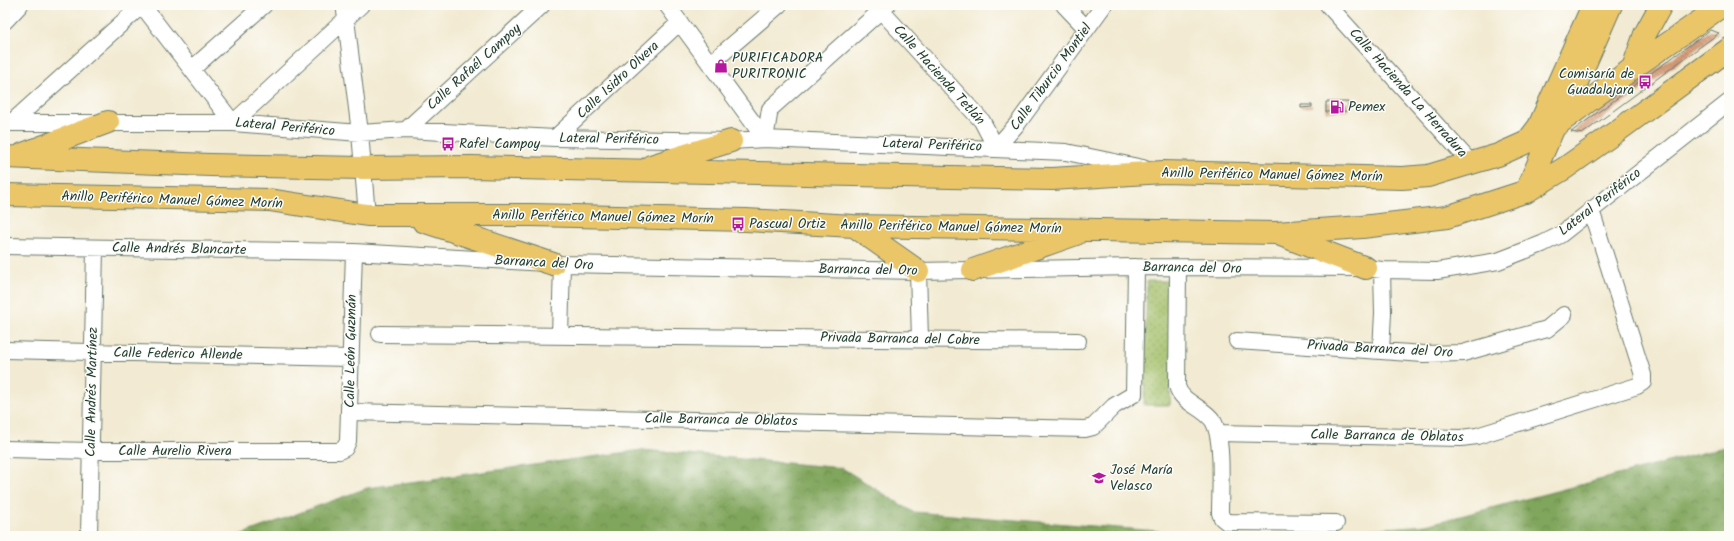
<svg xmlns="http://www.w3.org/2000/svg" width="1734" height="541" viewBox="0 0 1734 541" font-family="Kalam,sans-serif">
<defs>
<pattern id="grass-dots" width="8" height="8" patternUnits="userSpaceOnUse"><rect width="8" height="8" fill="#a1be66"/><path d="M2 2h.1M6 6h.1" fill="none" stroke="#839c55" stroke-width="1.8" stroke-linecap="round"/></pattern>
<pattern id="forest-crowns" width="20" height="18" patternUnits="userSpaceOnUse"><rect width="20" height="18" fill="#80a55b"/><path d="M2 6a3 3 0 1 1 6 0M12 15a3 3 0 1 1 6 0" fill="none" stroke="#68884c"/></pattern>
<pattern id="building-back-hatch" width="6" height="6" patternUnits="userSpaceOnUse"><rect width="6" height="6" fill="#d59b78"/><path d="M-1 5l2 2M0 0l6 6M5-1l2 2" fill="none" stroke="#ac8063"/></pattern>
</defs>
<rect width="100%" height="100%" fill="#fdfcf7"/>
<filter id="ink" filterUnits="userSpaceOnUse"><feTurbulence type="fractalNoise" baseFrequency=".025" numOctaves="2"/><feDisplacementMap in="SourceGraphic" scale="8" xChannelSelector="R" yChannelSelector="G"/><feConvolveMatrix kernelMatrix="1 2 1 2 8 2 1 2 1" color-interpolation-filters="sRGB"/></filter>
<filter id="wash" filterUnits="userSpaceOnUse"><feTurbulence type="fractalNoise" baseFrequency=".012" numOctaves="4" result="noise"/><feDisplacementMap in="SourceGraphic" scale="16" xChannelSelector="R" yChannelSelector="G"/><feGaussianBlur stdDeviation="0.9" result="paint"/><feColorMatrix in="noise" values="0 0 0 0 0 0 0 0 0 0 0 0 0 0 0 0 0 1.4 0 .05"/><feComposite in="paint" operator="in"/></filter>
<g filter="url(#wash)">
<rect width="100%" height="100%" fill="#f2ead2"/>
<path fill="url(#grass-dots)" stroke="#607e4d" d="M1147 281H1173L1170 405H1144Z"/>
<path fill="url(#forest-crowns)" stroke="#507148" d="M1729 446V536H1280L1426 525Z
M642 450 842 468 913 512 1221 536H237L367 488Z"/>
<g id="blocks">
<path fill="url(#building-back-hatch)" d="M1710 30 1719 33 1582 134 1571 132Z
M1326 102H1348V111L1326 112Z
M1301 105H1312V107L1301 108Z"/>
</g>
</g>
<g filter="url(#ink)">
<use href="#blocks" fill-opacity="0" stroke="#697a6b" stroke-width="1"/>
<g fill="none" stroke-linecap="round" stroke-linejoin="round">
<g stroke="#697a6b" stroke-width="18">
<path id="minor" d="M142 5 233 123 361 5
M667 5 765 139
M876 5 982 121 996 148 1018 123 1104 5
M1064 5 1086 28
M1328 5 1471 163
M345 11 360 133 367 215
M5 21 20 5
M710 64 779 5
M192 69 264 5
M5 123H233L360 133 406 130 555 138 731 141 765 139 1066 152 1143 168
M11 123 142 5
M406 130 542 5
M555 138 680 22
M765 139 770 109 887 5
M5 246 354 252 562 264 918 271 1136 267 1366 268 1382 270 1437 271 1498 261 1542 244 1560 235 1729 102
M1178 268 1177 386C1181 403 1204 407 1213 421 1224 439 1220 490 1220 513L1222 518 1227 522 1336 523
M918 271 920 339
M380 334 1078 341
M560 336 562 264
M1237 341 1424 354 1463 353 1547 329 1564 315
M5 350 350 358
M1381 351 1383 313 1382 270
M350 412 1085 429 1093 427 1114 406 1134 394 1136 267
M1218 433 1461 438 1477 436 1637 386 1643 382V375L1591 210
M5 449 91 451H339L345 448 348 441 354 252
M89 536 95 248"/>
</g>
<g stroke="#697a6b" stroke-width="22">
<path id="major" d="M1554 127 1578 82 1612 5
M1525 143 1538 126 1592 5"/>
</g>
<g stroke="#697a6b" stroke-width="24">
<path id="highway" d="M1633 68 1645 34 1661 5
M23 154 108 122
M5 157 210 165 362 168 471 167 1052 179 1163 172 1402 178 1428 176 1498 155 1525 143 1554 127 1633 68 1723 5
M651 166 731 141
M1526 192 1554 127
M5 195 269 200 367 215H532L746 220 854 226 1276 233 1362 227 1447 217 1527 191 1565 168 1616 132 1729 49
M423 221 553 264
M854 226 918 271
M1281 235 1366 268
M973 270 1076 234"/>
</g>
<use href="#minor" stroke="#fff" stroke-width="16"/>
<use href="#major" stroke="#ebc669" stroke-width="20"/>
<use href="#highway" stroke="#ebc669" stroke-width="22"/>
</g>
</g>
<defs>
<g id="shop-bare" transform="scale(1.08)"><path d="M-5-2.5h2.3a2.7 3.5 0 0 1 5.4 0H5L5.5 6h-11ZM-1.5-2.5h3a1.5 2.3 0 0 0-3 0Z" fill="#b5179e" stroke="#fdfcf7" stroke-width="2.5" paint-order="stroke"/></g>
<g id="bus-bare" transform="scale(1.08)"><path d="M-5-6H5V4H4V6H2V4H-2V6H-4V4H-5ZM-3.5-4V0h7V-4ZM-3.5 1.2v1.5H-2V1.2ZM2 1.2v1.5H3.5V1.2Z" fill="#b5179e" stroke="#fdfcf7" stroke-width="2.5" paint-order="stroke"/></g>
<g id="fuel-bare" transform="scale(1.08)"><path d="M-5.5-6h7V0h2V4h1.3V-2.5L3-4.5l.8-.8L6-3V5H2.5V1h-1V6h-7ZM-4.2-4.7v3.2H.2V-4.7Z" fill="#b5179e" stroke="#fdfcf7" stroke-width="2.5" paint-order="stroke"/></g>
<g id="school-bare" transform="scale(1.08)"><path d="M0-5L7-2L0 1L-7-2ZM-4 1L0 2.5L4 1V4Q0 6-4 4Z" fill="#b5179e" stroke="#fdfcf7" stroke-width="2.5" paint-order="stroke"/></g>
</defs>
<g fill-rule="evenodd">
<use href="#shop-bare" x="721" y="66"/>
<use href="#bus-bare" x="1645" y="82"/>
<use href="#fuel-bare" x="1337" y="107"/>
<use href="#bus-bare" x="448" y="144"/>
<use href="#bus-bare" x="738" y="224"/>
<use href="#school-bare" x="1099" y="478"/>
</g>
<g text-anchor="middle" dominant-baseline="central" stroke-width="3" stroke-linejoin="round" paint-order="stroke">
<g font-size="14" fill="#1f3d34" stroke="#fdfcf7" text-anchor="start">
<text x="732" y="58">PURIFICADORA<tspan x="732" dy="16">PURITRONIC</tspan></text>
<text x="1634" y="74" text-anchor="end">Comisaría de<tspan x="1634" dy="16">Guadalajara</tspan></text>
<text x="1348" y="107">Pemex</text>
<text x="459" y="144">Rafel Campoy</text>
<text x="749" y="224">Pascual Ortiz</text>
<text x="1110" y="470">José María<tspan x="1110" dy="16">Velasco</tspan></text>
</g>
<g font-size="14" fill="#1f3d34" stroke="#fdfcf7">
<text transform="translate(474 67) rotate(-42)">Calle Rafaél Campoy</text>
<text transform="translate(939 75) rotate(48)">Calle Hacienda Tetlán</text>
<text transform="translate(1051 77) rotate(-54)">Calle Tiburcio Montiel</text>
<text transform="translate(618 80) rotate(-43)">Calle Isidro Olvera</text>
<text transform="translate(1408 93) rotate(48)">Calle Hacienda La Herradura</text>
<text transform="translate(285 127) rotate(5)">Lateral Periférico</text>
<text transform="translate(609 139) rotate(1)">Lateral Periférico</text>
<text transform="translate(932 145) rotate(2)">Lateral Periférico</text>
<text transform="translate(1272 175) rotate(1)">Anillo Periférico Manuel Gómez Morín</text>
<text transform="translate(172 200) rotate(2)">Anillo Periférico Manuel Gómez Morín</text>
<text transform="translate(1600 202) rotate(-38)">Lateral Periférico</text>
<text transform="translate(603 217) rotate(1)">Anillo Periférico Manuel Gómez Morín</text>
<text transform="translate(951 227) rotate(1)">Anillo Periférico Manuel Gómez Morín</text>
<text transform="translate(179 249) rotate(1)">Calle Andrés Blancarte</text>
<text transform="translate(544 263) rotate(3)">Barranca del Oro</text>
<text transform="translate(1192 268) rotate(1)">Barranca del Oro</text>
<text transform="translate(868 270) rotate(1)">Barranca del Oro</text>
<text transform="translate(900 339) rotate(1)">Privada Barranca del Cobre</text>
<text transform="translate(1380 349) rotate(3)">Privada Barranca del Oro</text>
<text transform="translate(351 351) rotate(-89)">Calle León Guzmán</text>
<text transform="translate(178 354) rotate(1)">Calle Federico Allende</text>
<text transform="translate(92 392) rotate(-89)">Calle Andrés Martínez</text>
<text transform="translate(721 420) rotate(1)">Calle Barranca de Oblatos</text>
<text transform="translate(1387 436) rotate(1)">Calle Barranca de Oblatos</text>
<text x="175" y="451">Calle Aurelio Rivera</text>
</g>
</g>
<rect width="1734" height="541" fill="none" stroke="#fdfcf7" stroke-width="20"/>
</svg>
